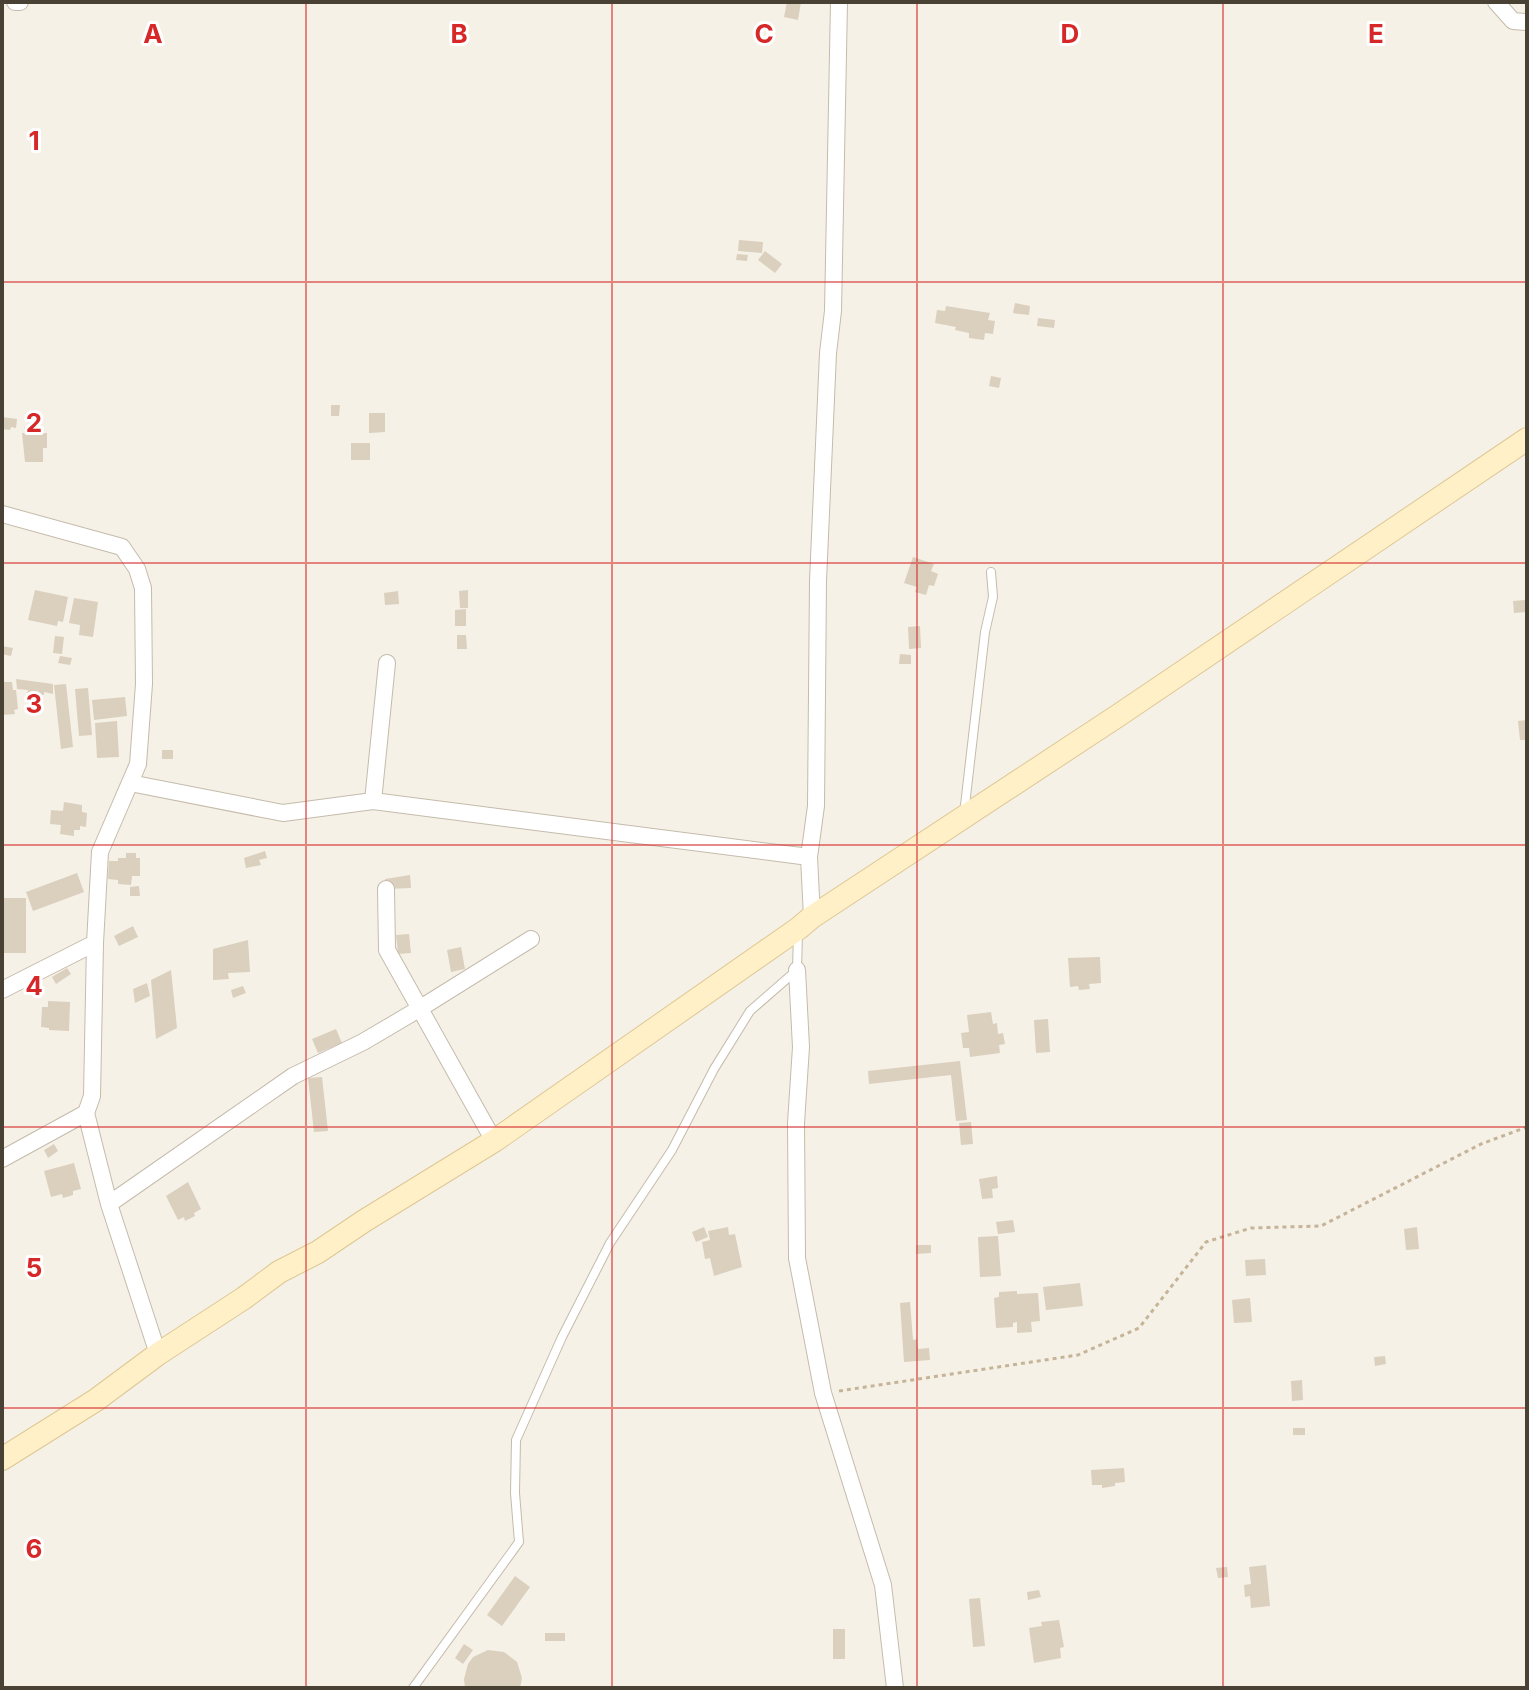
<svg xmlns="http://www.w3.org/2000/svg" width="1529" height="1690" viewBox="0 0 1529 1690" font-family="Inter,sans-serif">
<rect width="100%" height="100%" fill="#f5f1e7"/>
<path fill="#dbcfbe" d="M787 2H801L798 20 784 17Z
M739 240 763 242 762 253 738 251Z
M765 251 782 264 775 273 758 260Z
M737 254 748 255 747 261 736 260Z
M1015 303 1030 306 1029 315 1013 313Z
M946 306 990 313 988 320 995 321 993 334 985 333 984 340 969 338V333L955 330 956 327 935 323 937 310 945 311Z
M1038 318 1055 320 1054 328 1037 326Z
M991 376 1001 378 999 388 989 386Z
M331 405H340L339 416H331Z
M369 413H385V432L369 433Z
M2 417 17 419 16 428 11 427 10 430 2 429Z
M24 427H42V433H47V448H43V462H25L22 433H24Z
M351 443H370V460H351Z
M913 557 934 564 931 571 938 574 934 586 929 585 926 595 915 592 917 587 904 583Z
M35 590 68 597 63 622 58 621 57 626 28 620Z
M468 590V608H460L459 591Z
M398 591 399 604 385 605 384 593Z
M74 598 98 602 93 637 79 635 80 625 69 623Z
M1525 600 1526 612 1514 613 1513 601Z
M466 609V626H455V610Z
M920 626 921 648 909 649 908 627Z
M457 635H466L467 649H457Z
M55 636 64 637 62 654 53 653Z
M2 646 13 648 11 656 2 654Z
M900 654 911 655V664H899Z
M60 656 72 658 70 665 58 663Z
M16 679 53 684V694L44 692V695L27 694 28 690 17 689Z
M2 682H12L13 690H16L18 709 14 710 15 714 2 715Z
M66 684 73 747 61 749 54 685Z
M88 688 92 735 79 736 75 689Z
M125 697 127 716 94 720 92 700Z
M1527 720V740H1520L1518 721Z
M117 721 119 757 97 758 95 723Z
M162 750H173V759H162Z
M64 802 82 805V812L87 813 86 827 80 826V830H74V836L60 834 61 825 50 824 51 810 63 811Z
M265 851 267 858 259 860 261 865 246 868 244 858Z
M126 853H136V858H140V876H132L131 885 118 884V880L108 879 109 861H118V858H126Z
M77 873 84 892 33 911 26 892Z
M410 875 411 888 386 889 385 879Z
M139 886 140 896H130V887Z
M4 898H26V953H4Z
M133 926 138 937 119 946 114 936Z
M409 934 411 953 398 954 396 935Z
M248 940 250 972 228 973 229 979 213 980V949Z
M461 947 465 969 451 972 447 950Z
M1100 957 1101 983 1089 984 1090 989 1079 990 1078 986 1070 987 1068 958Z
M67 968 71 974 56 984 52 977Z
M171 970 177 1028 156 1039 151 980Z
M147 983 150 996 135 1003 133 989Z
M243 986 246 993 233 998 231 990Z
M48 1001 70 1002 69 1031 49 1030V1028L41 1027 42 1007H48Z
M991 1012 993 1024 997 1023 998 1034 1003 1033 1005 1044 999 1045 1000 1053 970 1057 969 1048H963L961 1033 969 1032 967 1015Z
M1048 1019 1050 1052 1036 1053 1034 1020Z
M336 1029 342 1043 318 1053 312 1039Z
M960 1061 967 1120 956 1121 951 1075 869 1084 868 1071Z
M322 1077 328 1131 314 1132 308 1078Z
M971 1122 973 1144 961 1145 959 1123Z
M54 1144 58 1151 48 1158 44 1150Z
M74 1163 81 1189 73 1191V1195L63 1198 62 1194 51 1197 44 1171Z
M997 1176 998 1188 992 1189 993 1198 982 1199 979 1179Z
M188 1182 201 1209 194 1213 195 1216 185 1221 184 1217 178 1220 166 1196Z
M1013 1220 1015 1232 998 1234 996 1222Z
M704 1227 708 1237 696 1242 692 1232Z
M728 1227 729 1235 735 1234 742 1267 714 1276 710 1258 705 1259 702 1242 710 1240 708 1231Z
M1417 1227 1419 1249 1406 1250 1404 1229Z
M998 1236 1001 1276 980 1277 978 1237Z
M916 1245H931V1253L916 1254Z
M1265 1259 1266 1275 1246 1276 1245 1260Z
M1080 1283 1083 1306 1046 1310 1043 1287Z
M1017 1291V1294L1038 1293 1040 1321 1031 1322 1032 1332 1017 1333V1322L1013 1323V1327L996 1328 994 1298 999 1297V1292Z
M1250 1298 1252 1322 1234 1323 1232 1300Z
M910 1302 913 1340 917 1339 918 1349 929 1348 930 1360 904 1362 900 1303Z
M1385 1356 1386 1364 1375 1366 1374 1357Z
M1302 1380 1303 1400 1292 1401 1291 1381Z
M1293 1428H1305V1435H1293Z
M1124 1468 1125 1482 1115 1483V1486L1102 1488V1485H1092L1091 1470Z
M1266 1565 1270 1606 1251 1608 1250 1596 1245 1597 1244 1585 1251 1584 1249 1567Z
M1227 1567 1228 1577 1218 1578 1216 1568Z
M515 1576 530 1587 502 1626 487 1615Z
M1039 1590 1041 1597 1028 1600 1027 1592Z
M980 1598 985 1646 973 1647 969 1599Z
M1059 1620 1064 1647 1060 1648 1061 1658 1034 1663 1029 1628 1042 1626 1041 1622Z
M833 1629H845V1659H833Z
M545 1633H565V1641H545Z
M464 1644 473 1650 463 1664 455 1658Z
M488 1650 504 1652 517 1662 522 1678 520 1688H465L464 1679 468 1664 473 1657Z"/>
<g fill="none" stroke-linecap="round" stroke-linejoin="round">
<g stroke="#c5bbab" stroke-width="10">
<path id="service" d="M964 814 985 632 993 597 991 572
M413 1688 519 1542 515 1493 516 1440 562 1337 610 1243 672 1150 714 1069 750 1011 797 970 798 933"/>
</g>
<g stroke="#c5bbab" stroke-width="18">
<path id="minor" d="M15 2H20
M1496 2 1513 21 1527 22
M2 514 122 547 137 569 143 588 144 684 138 764 100 852 95 943 92 1096 86 1113 109 1204 158 1354
M130 783 283 813 373 801 809 857
M373 801 387 663
M386 889 387 950 494 1141
M812 917 809 857 816 806 818 581 828 353 833 311 839 2
M797 970 801 1047 796 1123 797 1258 823 1393 883 1585 895 1688
M2 990 95 943
M2 1159 86 1113
M109 1204 293 1076 363 1042 419 1009 531 939"/>
</g>
<g stroke="#dec894" stroke-width="24">
<path id="secondary" d="M2 1459 96 1400 158 1354 244 1298 279 1272 318 1252 364 1221 494 1141 799 928 812 917 1119 715 1527 439"/>
</g>
<path stroke="#c6b498" stroke-width="3" stroke-dasharray="4 4" stroke-linecap="butt" d="M839 1391 1078 1355 1139 1328 1206 1242 1251 1228 1321 1226 1481 1144 1527 1127"/>
<use href="#service" stroke="#fff" stroke-width="8"/>
<use href="#minor" stroke="#fff" stroke-width="16"/>
<use href="#secondary" stroke="#fff0c8" stroke-width="22"/>
</g>
<path fill="none" stroke="#d62828" stroke-width="2" stroke-opacity="0.55" d="M306 2V1688M612 2V1688M917 2V1688M1223 2V1688M2 282H1527M2 563H1527M2 845H1527M2 1127H1527M2 1408H1527"/>
<g font-size="26" text-anchor="middle" font-weight="bold" fill="#d62828" stroke="#fff" stroke-width="6" stroke-linejoin="round" paint-order="stroke">
<text x="153" y="43">A</text>
<text x="459" y="43">B</text>
<text x="764" y="43">C</text>
<text x="1070" y="43">D</text>
<text x="1376" y="43">E</text>
<text x="34" y="150">1</text>
<text x="34" y="432">2</text>
<text x="34" y="713">3</text>
<text x="34" y="995">4</text>
<text x="34" y="1277">5</text>
<text x="34" y="1558">6</text>
</g>
<rect width="1529" height="1690" fill="none" stroke="#4a4135" stroke-width="8"/>
</svg>
